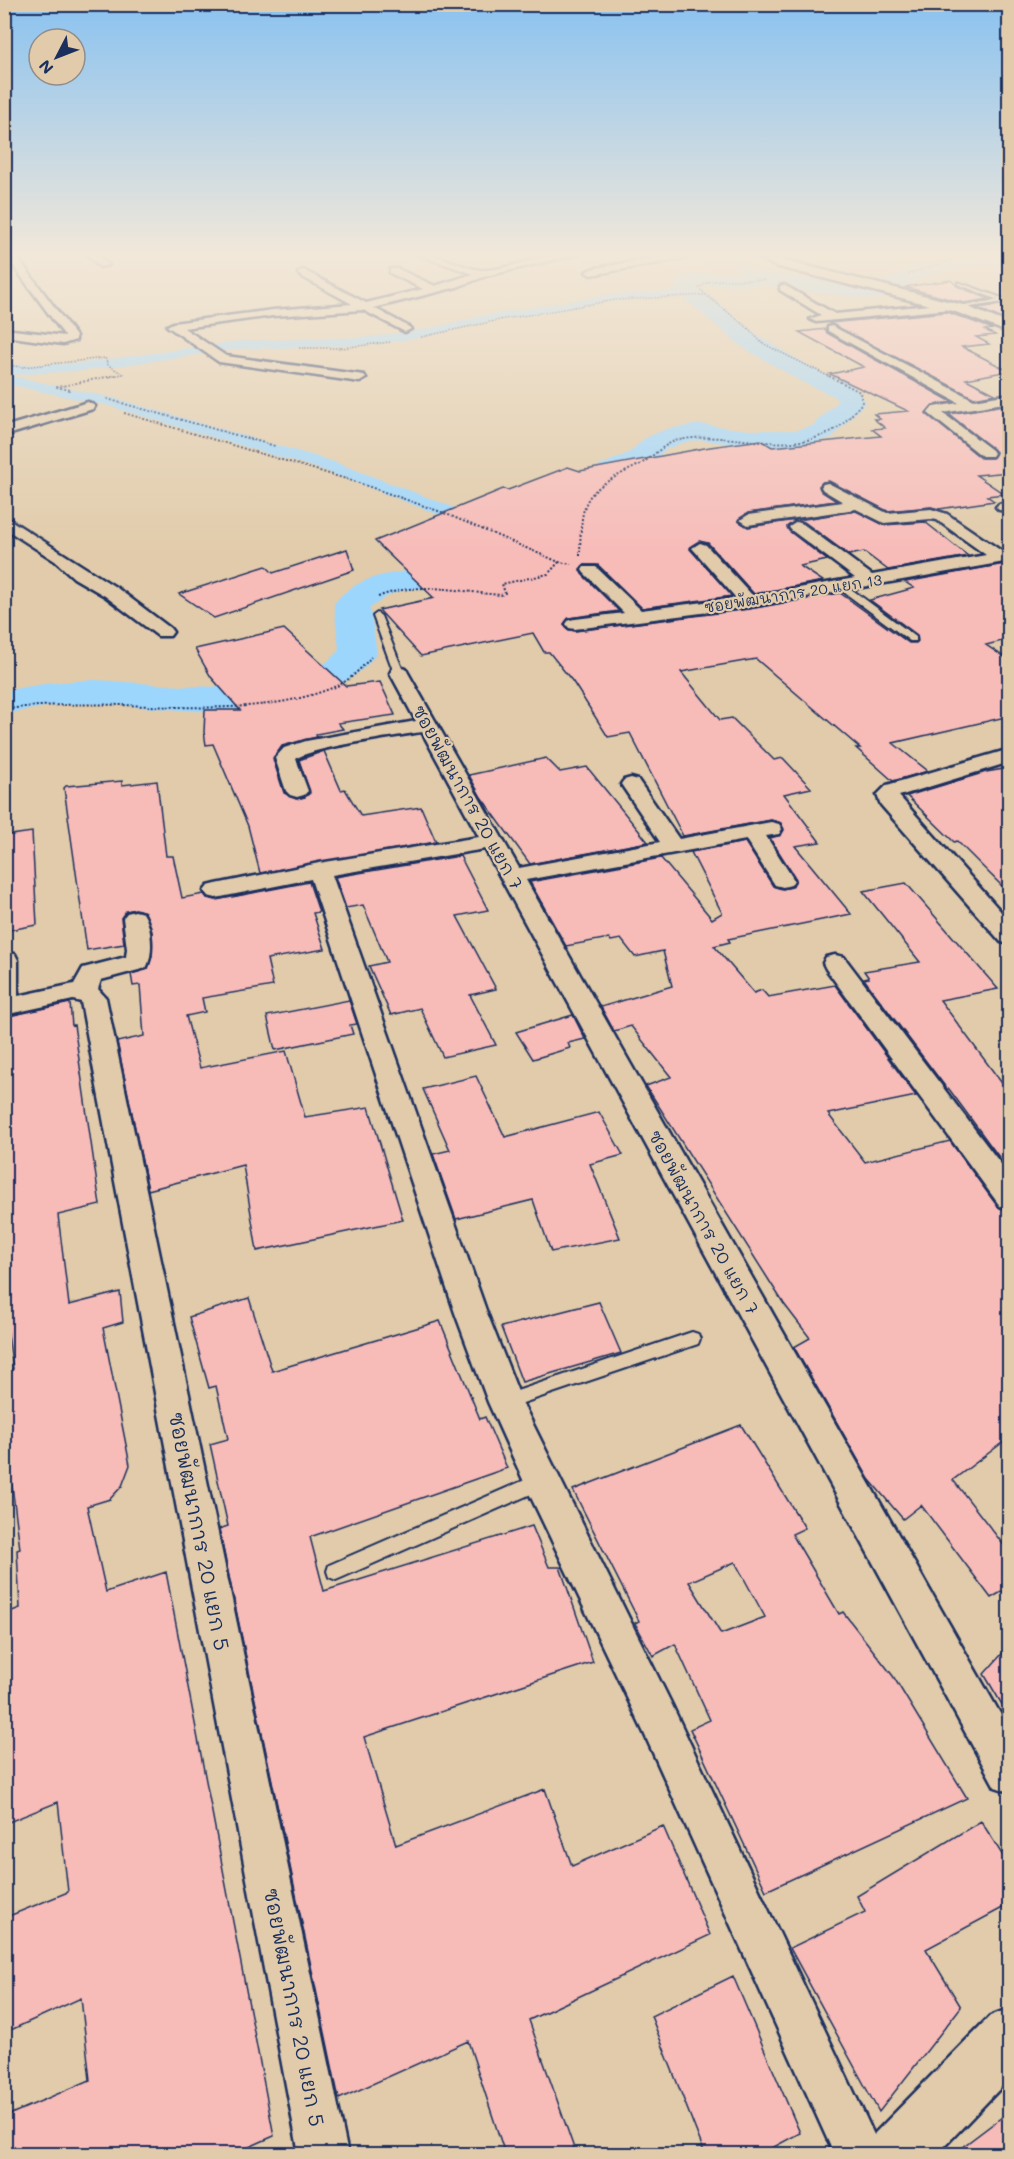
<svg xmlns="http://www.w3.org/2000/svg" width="1014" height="2159" viewBox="0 0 1014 2159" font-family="Mali,'Playpen Sans Thai',sans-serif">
<rect width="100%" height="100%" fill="#e1cbaa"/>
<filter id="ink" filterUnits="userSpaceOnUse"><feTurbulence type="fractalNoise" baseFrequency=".0167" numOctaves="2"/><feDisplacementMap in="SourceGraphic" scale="12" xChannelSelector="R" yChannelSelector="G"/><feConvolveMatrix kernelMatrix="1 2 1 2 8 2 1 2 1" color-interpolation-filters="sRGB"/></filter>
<g filter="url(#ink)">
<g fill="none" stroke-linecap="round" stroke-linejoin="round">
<path fill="#9dd6fd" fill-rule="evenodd" d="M724 253H736L756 274 758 277 756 280H748Z
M692 290 697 291 699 294 697 297 610 302 481 324 426 337 371 345 239 349 81 371 4 375V365L81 363 239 341 371 337 426 329 481 316 610 294Z
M12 376 118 399 335 462 497 524 500 528 497 532H483L323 470 109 406 7 384 4 381 7 378Z"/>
<path fill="#9dd6fd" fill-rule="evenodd" d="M987 253H1010V263C980 265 950 268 922 278 906 284 894 295 876 300L761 285 698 286 760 337 820 372 852 384 866 402 832 438 797 447 750 446 700 440 682 443 665 450 650 464 596 489 583 507 572 509 561 507 557 500 574 477 630 452 645 438 666 429 700 424 750 430H796L812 426 838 401 834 396 802 382 742 347 677 293 674 288 683 275 715 272H761L875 286 901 272 917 266Z
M423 569 503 580 508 587 503 594C467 603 426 578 390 595 383 598 377 604 370 608L377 653C358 680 331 690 300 698 266 706 231 712 196 711 162 709 129 705 95 704 66 703 33 708 4 715V691C33 685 66 680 95 680 162 683 261 700 322 665 328 662 334 655 339 650L334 604C354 576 392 573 423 569Z"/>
</g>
<path fill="#f7bbb8" stroke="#1b2f5e" stroke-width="1.5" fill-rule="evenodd" d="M951 280 957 286 989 299 964 303 905 287Z
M1001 305 1010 309 1005 320 977 308Z
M947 312 993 329 985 330 995 335 976 337 989 344 962 347 1009 371 966 379 995 394 974 398 829 323Z
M826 329 827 333 952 402 933 405 926 413 981 458H992L996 452 949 414 1010 404V472L976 475 1004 494 987 496 994 501 939 509 931 507 887 511 829 481 823 482 819 486 821 491 836 501 748 513 738 521 748 527 796 520 787 527 789 531 827 560 800 566 823 581 754 594 708 543 699 541 691 546 690 549 732 596 642 608 598 565H584L580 569 582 574 619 611 569 618 564 624 567 629 575 631 749 609 840 593 909 643H916L918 641 917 635 870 600 914 588 905 582 1010 563V639L986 645 1010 661V716L893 743 928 771 893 781 856 748H860L756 659 681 672 720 720 732 718 774 760 783 758 811 788 784 794 820 842 795 846 851 914 728 939 730 942 714 946 754 993 762 990 768 997 835 985 916 1096 828 1114 865 1162 950 1141 998 1207 1010 1211V1437L953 1480 1010 1553V1587L991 1598 921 1505 903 1519 869 1479 794 1347 810 1338 784 1304 646 1086 671 1077 631 1026 614 1031 601 1007 672 986 663 951 635 957 621 939 611 941 609 938 566 946 530 882 661 858 712 919 722 913 691 852 745 842 773 886 782 889 792 887 796 879 770 838 781 835 784 830 781 823 771 820 683 836 630 733 608 737 573 682 549 652H544L533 633 421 656 379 610 434 598 375 541 503 489 508 490 568 467 580 471 710 447 761 440 772 447 881 436 872 429 885 428 874 419H880L874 414 908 411 830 374 864 367 799 332Z
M856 511 884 525 925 522 968 556 888 570 864 552 849 555 804 522 798 520Z
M347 549 354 570 214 618 179 594 266 566 273 573Z
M284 629 346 686 380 682 395 715 338 723 343 729 316 734 317 737 282 746 273 759 284 793 296 799 305 797 310 793 299 760 324 751 341 790 345 789 361 816 421 807 436 842 260 873 248 826 213 744 206 745 204 732 205 710H240L211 677 195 649Z
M546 758 560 772 587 767 648 842 530 864 481 797 469 775Z
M1010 768V894L957 841 954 842 907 796 986 772Z
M122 781V785L157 781 166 856H173L182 898 204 894 207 898 216 900 309 882 319 912 313 913 325 949 267 959 273 986 202 998 205 1012 186 1016 200 1068 286 1051 305 1117 369 1107 403 1220 257 1251 243 1165 148 1190 117 1042 144 1036 140 985 133 986 131 974 148 969 152 956V932L145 912 136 909 126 911 121 918 124 944 87 950 64 788 66 786Z
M32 832 37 925 4 931V836Z
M460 856 488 910 457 916 496 989 470 995 496 1045 443 1057 420 1008 391 1015 369 966 387 962 363 905 346 908 335 877Z
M906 883 998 989 940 1000 1010 1094V1172L949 1089H947L864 979 869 978 864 971 920 962 863 891Z
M349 1000 357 1024 350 1025 353 1034 275 1050 267 1016Z
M70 1003 72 1026 74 1025 100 1205 58 1215 69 1305 120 1292 123 1322 103 1328 130 1465 122 1486 110 1499 87 1506 106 1592 166 1572 274 2136 233 2154H4V2117L90 2080 81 1998 4 2033V1918L68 1892 58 1802 4 1824V1614L20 1608 17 1550 20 1549 4 1422V1372L13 1369 4 1307V1017Z
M573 1015 585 1039 568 1043 570 1048 533 1059 516 1032Z
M476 1076 505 1137 599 1112 623 1155 590 1164 620 1238 551 1252 533 1200 456 1219 433 1154 450 1150 423 1089Z
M249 1298 272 1371 440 1321 480 1419 485 1417 507 1468 310 1537 324 1591 532 1526 549 1567H560L593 1662 364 1737 396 1845 545 1789 572 1866 663 1826 710 1935 529 2020 576 2154H505L468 2041 339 2099 219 1529 228 1526 210 1444 228 1439 216 1386 209 1388 189 1317Z
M599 1302 621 1353 522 1382 501 1327Z
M741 1425 805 1528 792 1534 839 1614 843 1612 893 1676 967 1798 766 1891 690 1729 710 1720 675 1644 653 1656 635 1623 639 1621 573 1490ZM735 1562 765 1617 721 1634 689 1582Z
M1010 1645V1718L984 1674Z
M981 1821 1010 1867V1904L926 1949 961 2007 879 2112 790 1948 865 1912 857 1896Z
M733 1976 800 2133 761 2154H705L651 2016Z
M1010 2111V2154H953Z"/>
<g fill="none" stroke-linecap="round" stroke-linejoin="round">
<g stroke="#1b2f5e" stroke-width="4">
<path id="service" d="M958 282 1010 301V305L1004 302 956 309 958 306 998 300 958 284Z
M837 583H843L916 637V641H910L837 587Z
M377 613 381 616 404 673 402 675 394 673 373 616Z
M692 1332 698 1334 700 1339 698 1344 505 1409 499 1407 497 1402 499 1397 505 1395Z
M541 1473 547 1475 550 1481 547 1487 343 1577 336 1580 329 1577 327 1571 329 1565Z"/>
</g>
<g stroke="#1b2f5e" stroke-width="5">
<path id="minor" d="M4 253H14L76 336V340L63 344 4 336V329L65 336Z
M85 253H96L109 265 100 267Z
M413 253C439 251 466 272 486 270 518 268 550 250 583 253L486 276 457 287 374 308 409 327 411 329 405 332 363 310 273 316 184 328 226 356 364 375 366 378 360 382 219 362 167 326 173 323 273 310 352 304 299 275 298 273 303 270 366 303 423 289 390 273V269H398L435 286 473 274Z
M682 253H701L696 256 591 275 586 272 591 269Z
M784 285 835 314 951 303 957 306 951 309 816 322 810 319 821 315 780 290V286Z
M832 326 974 400 1010 394V402L943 413 992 450 994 453 992 456H982L928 413 933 407 959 403 828 331V327Z
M88 402 95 406 93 409 4 436V427Z
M828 483 887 513 931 509 947 514 1003 552 1010 551V561L749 607 575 629 569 628 566 624 569 620 575 619 624 613 584 573 582 570 584 567H596L641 610 736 598 692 548 700 543 706 545 753 596 855 578 791 530 789 527 797 522 803 524 872 575 986 555 937 520 931 519 884 523 856 509 748 525 740 520 748 515 843 502 823 490 821 487 823 484Z
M1010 502V511L999 510 996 507 999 504Z
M4 516 117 588 170 628 173 632 170 636H158L105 596 74 578 55 561 4 528Z
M399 667 406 669 408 673 519 868 660 842 621 784 624 780 631 778 638 780 679 839 771 822 779 824 782 829 779 834 766 836 794 880 791 885 783 887 775 885 746 840 526 880 1010 1731V1792L995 1787 485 849 332 875 487 1313 522 1402 672 1705 883 2154H834L644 1733 529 1493 488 1402 455 1313 311 879 216 898 208 896 204 891 208 886 216 884 319 863 479 837 422 732C397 736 311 747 296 759L308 791 304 795 297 797 290 795 286 791 275 758 284 748 306 741 416 721 390 673 392 669Z
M1010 749V762L899 796 1010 922V944L1001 942 881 805 877 795 887 785Z
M135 911 143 913C152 926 154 954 146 968L101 980 98 989 106 998 348 2154H299L81 1002 73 1000 4 1015V953L15 954 18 960V996L74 984 83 968 126 957 127 949 123 918 127 913Z
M835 955 844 957 1010 1176V1209L1000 1206 826 969 823 963 826 957Z"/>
</g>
<g stroke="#1b2f5e" stroke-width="5">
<path id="tertiary" d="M751 253H766L783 260 963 305 1010 324V333L953 311 775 266Z
M1010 2008V2078L937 2154H866L875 2133 990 2016Z"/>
</g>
<path stroke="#1b2f5e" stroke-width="1.5" stroke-dasharray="1.5 1.5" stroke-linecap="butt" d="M908 274 956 259 1010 254
M706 295 699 288 708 282 722 280H765
M421 337 504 319 616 300 706 295 748 328 762 343 830 377
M299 348H341L390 342
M4 365 23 367 105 358 108 365 123 374 108 377"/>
<path stroke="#1b2f5e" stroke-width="2" stroke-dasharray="2 2" stroke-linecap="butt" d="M70 390 57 387 116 375
M107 399 275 446
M124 413 353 481 444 513 559 562 571 564
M580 556C581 497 583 492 637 466 652 459 663 443 679 440 733 429 791 460 840 426 848 420 855 410 862 403L860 392 827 375
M378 597C419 580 459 592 501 595L505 593 502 584 548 574 559 562
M4 710C23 706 43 706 63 705 151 701 248 721 332 688 347 683 361 669 371 657"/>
<use href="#service" fill="#e1cbaa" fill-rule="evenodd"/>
<use href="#minor" fill="#e1cbaa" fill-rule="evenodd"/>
<use href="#tertiary" fill="#e1cbaa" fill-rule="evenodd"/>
</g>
</g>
<linearGradient id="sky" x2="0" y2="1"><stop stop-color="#8ac2f0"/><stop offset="0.46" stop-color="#f2e8d9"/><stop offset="1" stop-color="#f2e8d9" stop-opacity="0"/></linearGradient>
<rect width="1014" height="555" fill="url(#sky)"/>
<g text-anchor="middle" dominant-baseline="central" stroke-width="4.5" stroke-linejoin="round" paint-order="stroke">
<g font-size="15" fill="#1b2f5e" stroke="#e1cbaa">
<text transform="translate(793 593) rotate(-9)">ซอยพัฒนาการ 20 แยก 13</text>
</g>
<g font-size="18" fill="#1b2f5e" stroke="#e1cbaa">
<text transform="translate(468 797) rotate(61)">ซอยพัฒนาการ 20 แยก 7</text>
<text transform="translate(704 1222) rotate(61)">ซอยพัฒนาการ 20 แยก 7</text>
</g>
<g font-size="21" fill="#1b2f5e" stroke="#e1cbaa">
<text transform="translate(200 1531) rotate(79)">ซอยพัฒนาการ 20 แยก 5</text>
<text transform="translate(295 2007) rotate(79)">ซอยพัฒนาการ 20 แยก 5</text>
</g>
</g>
<rect width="1014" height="2159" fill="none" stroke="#e1cbaa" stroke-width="24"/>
<rect x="12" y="12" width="990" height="2135" fill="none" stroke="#1b2f5e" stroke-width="2" filter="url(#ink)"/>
<g transform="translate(57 57) rotate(228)"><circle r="28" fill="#e1cbaa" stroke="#928d8c" stroke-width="1.5"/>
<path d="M0-4.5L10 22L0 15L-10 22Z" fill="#1b2f5e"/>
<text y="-9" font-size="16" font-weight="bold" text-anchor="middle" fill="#1b2f5e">N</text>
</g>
</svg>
